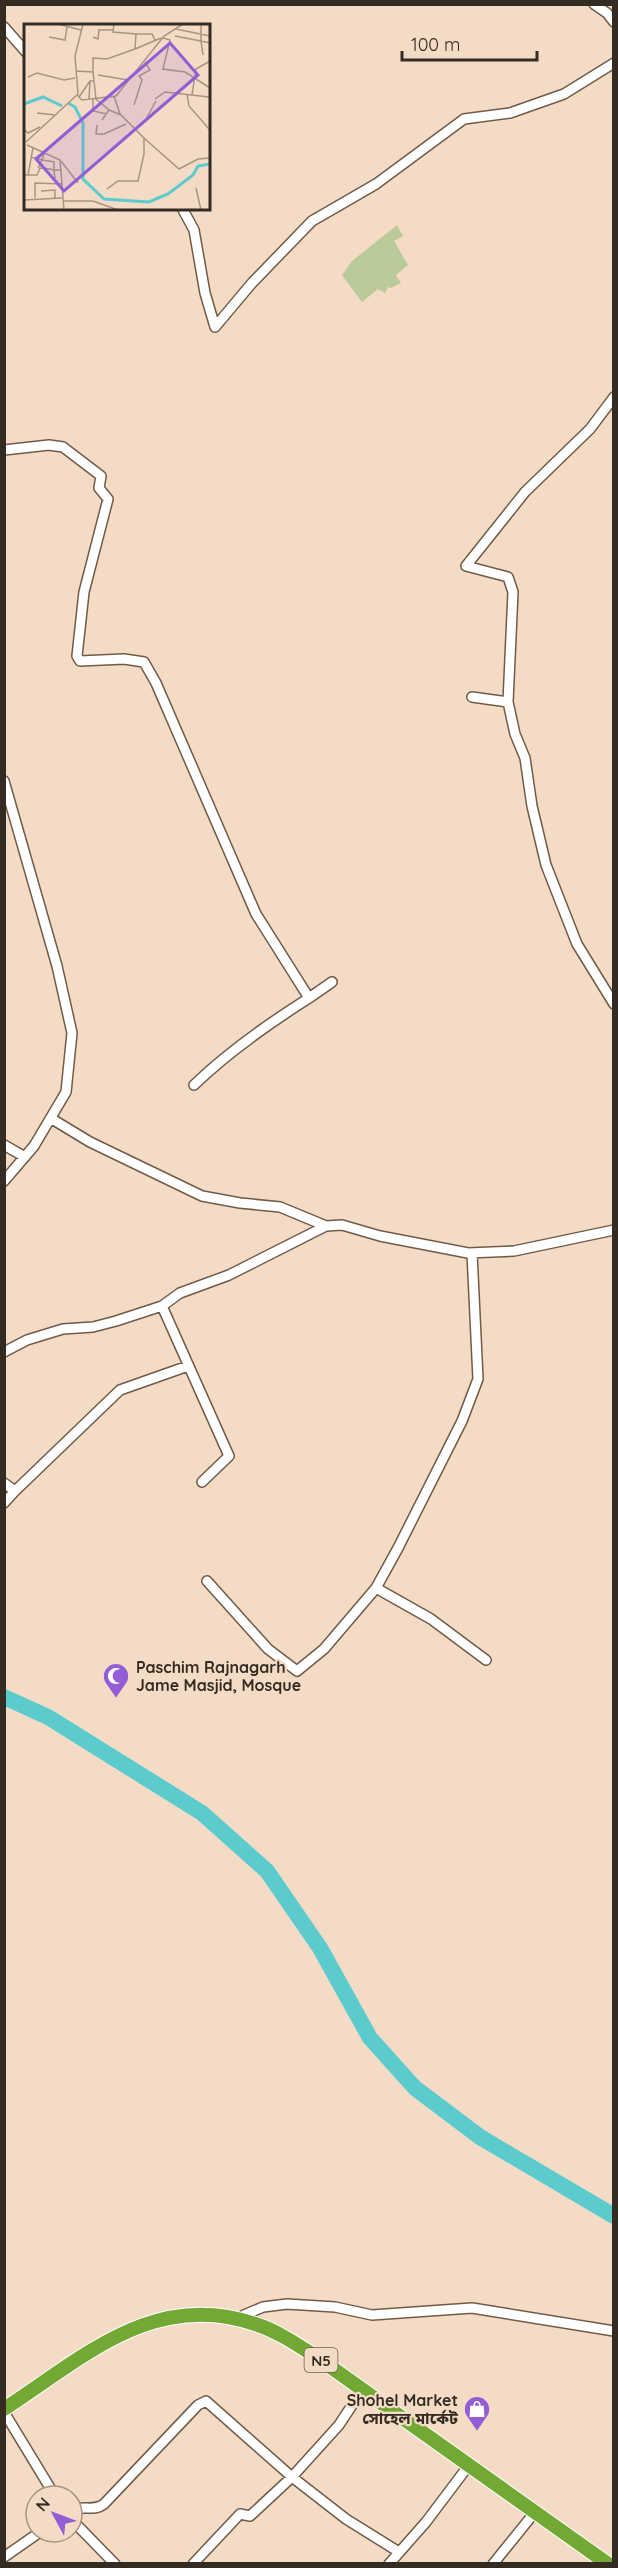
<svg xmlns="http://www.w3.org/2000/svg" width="618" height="2568" viewBox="0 0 618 2568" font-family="Quicksand,'Noto Sans Bengali',sans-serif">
<rect width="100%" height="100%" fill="#f4dbc6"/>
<path fill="#bbca99" d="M397 225 403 236 394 241 408 265 396 275 401 283 391 288 388 287 385 293 378 289 362 302 342 275 352 261Z"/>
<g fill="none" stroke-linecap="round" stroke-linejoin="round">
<path stroke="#5bcbce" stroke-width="16" d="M4 1697 48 1717 202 1813 267 1871 320 1948 370 2038 415 2088 480 2137 614 2216"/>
<g stroke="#705b48" stroke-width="12">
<path id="minor" d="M594 4 607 13 614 22
M4 27 26 52
M182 208 194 230 205 293 215 327 252 283 312 221 376 184 464 119 510 113 564 94 614 63
M4 450 49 445 63 447 101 476 99 488 108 499 84 592 77 656 80 661 124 659 144 662 156 683 256 914 309 998 332 982
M472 697 508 702 513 592 508 577 466 566 525 492 590 429 614 397
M508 702 515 734 525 758 532 806 546 865 577 944 614 1004
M4 781 57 966 72 1033 66 1092 34 1146 4 1181
M194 1085C229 1051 268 1024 309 998
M52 1119 90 1142 202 1196 240 1203 280 1207 326 1226
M4 1145 25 1157
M162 1306 180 1293 229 1275 326 1226 342 1225 380 1236 468 1253 514 1251 614 1230
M4 1352 27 1340 63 1329 93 1327 116 1321 162 1306 229 1456 202 1482
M4 1483 15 1491 120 1390 188 1366
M4 1503 15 1491
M207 1581 268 1649 297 1671 324 1649 376 1588 398 1548 462 1421 478 1379 472 1253
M376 1588 431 1619 486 1660
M240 2319 244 2315 263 2307 287 2304 335 2307 372 2315 472 2308 614 2331
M4 2412 55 2496
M72 2510C83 2505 94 2512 104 2504L198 2405 206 2401 292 2477 339 2425 362 2390
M72 2520 115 2564
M4 2557 40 2532
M193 2564 240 2514 250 2516 292 2477 346 2519 399 2552
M389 2564 426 2522 469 2465
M493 2564 535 2512"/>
</g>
<g stroke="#fff" stroke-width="16">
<path id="highway" d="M4 2409C84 2357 156 2288 258 2325 279 2332 299 2346 318 2358L608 2564"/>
</g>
<use href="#minor" stroke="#fff" stroke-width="9"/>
<use href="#highway" stroke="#72a934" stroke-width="14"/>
</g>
<defs>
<g id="mosque-pin" transform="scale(1.35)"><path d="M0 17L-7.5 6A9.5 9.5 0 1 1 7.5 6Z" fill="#935dd5" stroke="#f4dbc6"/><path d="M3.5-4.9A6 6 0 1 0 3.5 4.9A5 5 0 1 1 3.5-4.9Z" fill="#fff"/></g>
<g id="shop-pin" transform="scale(1.35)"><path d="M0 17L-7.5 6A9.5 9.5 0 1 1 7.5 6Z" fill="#935dd5" stroke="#f4dbc6"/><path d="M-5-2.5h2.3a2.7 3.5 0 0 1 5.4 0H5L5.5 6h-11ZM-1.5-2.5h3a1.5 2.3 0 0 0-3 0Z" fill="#fff"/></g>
</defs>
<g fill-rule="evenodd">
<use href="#mosque-pin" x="116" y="1676"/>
<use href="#shop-pin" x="477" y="2409"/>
</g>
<g text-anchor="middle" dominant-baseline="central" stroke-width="4.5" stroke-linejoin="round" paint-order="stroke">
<rect fill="#f4dbc6" stroke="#6e6053" stroke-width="1.5" x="304.5" y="2348" width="33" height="24" rx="4.5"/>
<g font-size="15" font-weight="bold" fill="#342b22">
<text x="321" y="2360">N5</text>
</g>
<g font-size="16" font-weight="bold" fill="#342b22" stroke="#f4dbc6" text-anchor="start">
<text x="136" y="1667">Paschim Rajnagarh<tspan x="136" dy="18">Jame Masjid, Mosque</tspan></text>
<text x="458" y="2400" text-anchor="end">Shohel Market<tspan x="458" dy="18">সোহেল মার্কেট</tspan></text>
</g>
</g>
<g transform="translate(24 24)">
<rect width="186" height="186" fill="#f4dbc6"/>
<path fill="none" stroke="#5bcbce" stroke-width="3" d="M44 79 51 83 59 99V155L80 175 125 178 144 170 169 151 174 142 186 140M0 80 19 73 38 82"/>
<path fill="none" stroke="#a79584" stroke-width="1.5" d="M34 0 57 6M90 0 89 8 112 10 111 25 137 14M152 5 186 12M112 10H128L131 16M151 12 177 17V0M25 13 41 16 43 3M69 13 74 15 75 6H89M139 14 146 16 139 45 161 48 186 64M179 31 177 17 186 19M52 47 69 48 72 75 85 86 78 96M69 48V34L83 35 111 25M74 51 104 56M4 53 13 49 40 56 51 54M163 70 165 82 185 105M53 71 58 76 92 72 140 12 159 0M168 71 172 45 186 37M90 72 96 90M55 73 66 57M69 74V87L83 90M65 75 66 57H70M131 75 141 68 185 73M110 81 118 56 115 52 126 46 121 38M13 89 31 91M121 97 132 77M73 101 72 110H80L102 100M0 105 4 109 16 103M120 114 155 145 174 135 186 134M2 118 54 70 51 32 59 0M3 121 36 136 40 186M20 130 18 136 30 138V146H38M7 133 18 136 14 144M37 137 54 159M0 151H4L9 124M4 151H13L16 144 26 145 30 146 31 155M172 164 177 186M83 165 94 157H114L120 130V114L97 91 85 86M17 167 31 166V174M11 174V159L39 160M0 176 38 174M40 177H69L94 186"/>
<path fill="#935dd5" fill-opacity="0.15" stroke="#935dd5" stroke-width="3" d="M146 19 174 51 40 167 12 135Z"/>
<rect width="186" height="186" fill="none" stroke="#342b22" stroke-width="3"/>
</g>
<rect width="618" height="2568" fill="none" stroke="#342b22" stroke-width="12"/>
<g transform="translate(54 2514) rotate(311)"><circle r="28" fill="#f4dbc6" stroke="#a79584" stroke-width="1.5"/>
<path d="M0-4.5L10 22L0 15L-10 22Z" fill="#935dd5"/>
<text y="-9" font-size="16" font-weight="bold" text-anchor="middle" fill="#342b22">N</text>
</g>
<path d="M402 51v9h135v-9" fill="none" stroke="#342b22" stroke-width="3"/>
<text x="411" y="51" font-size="18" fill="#342b22" stroke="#f4dbc6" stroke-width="4.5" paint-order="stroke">100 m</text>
</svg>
